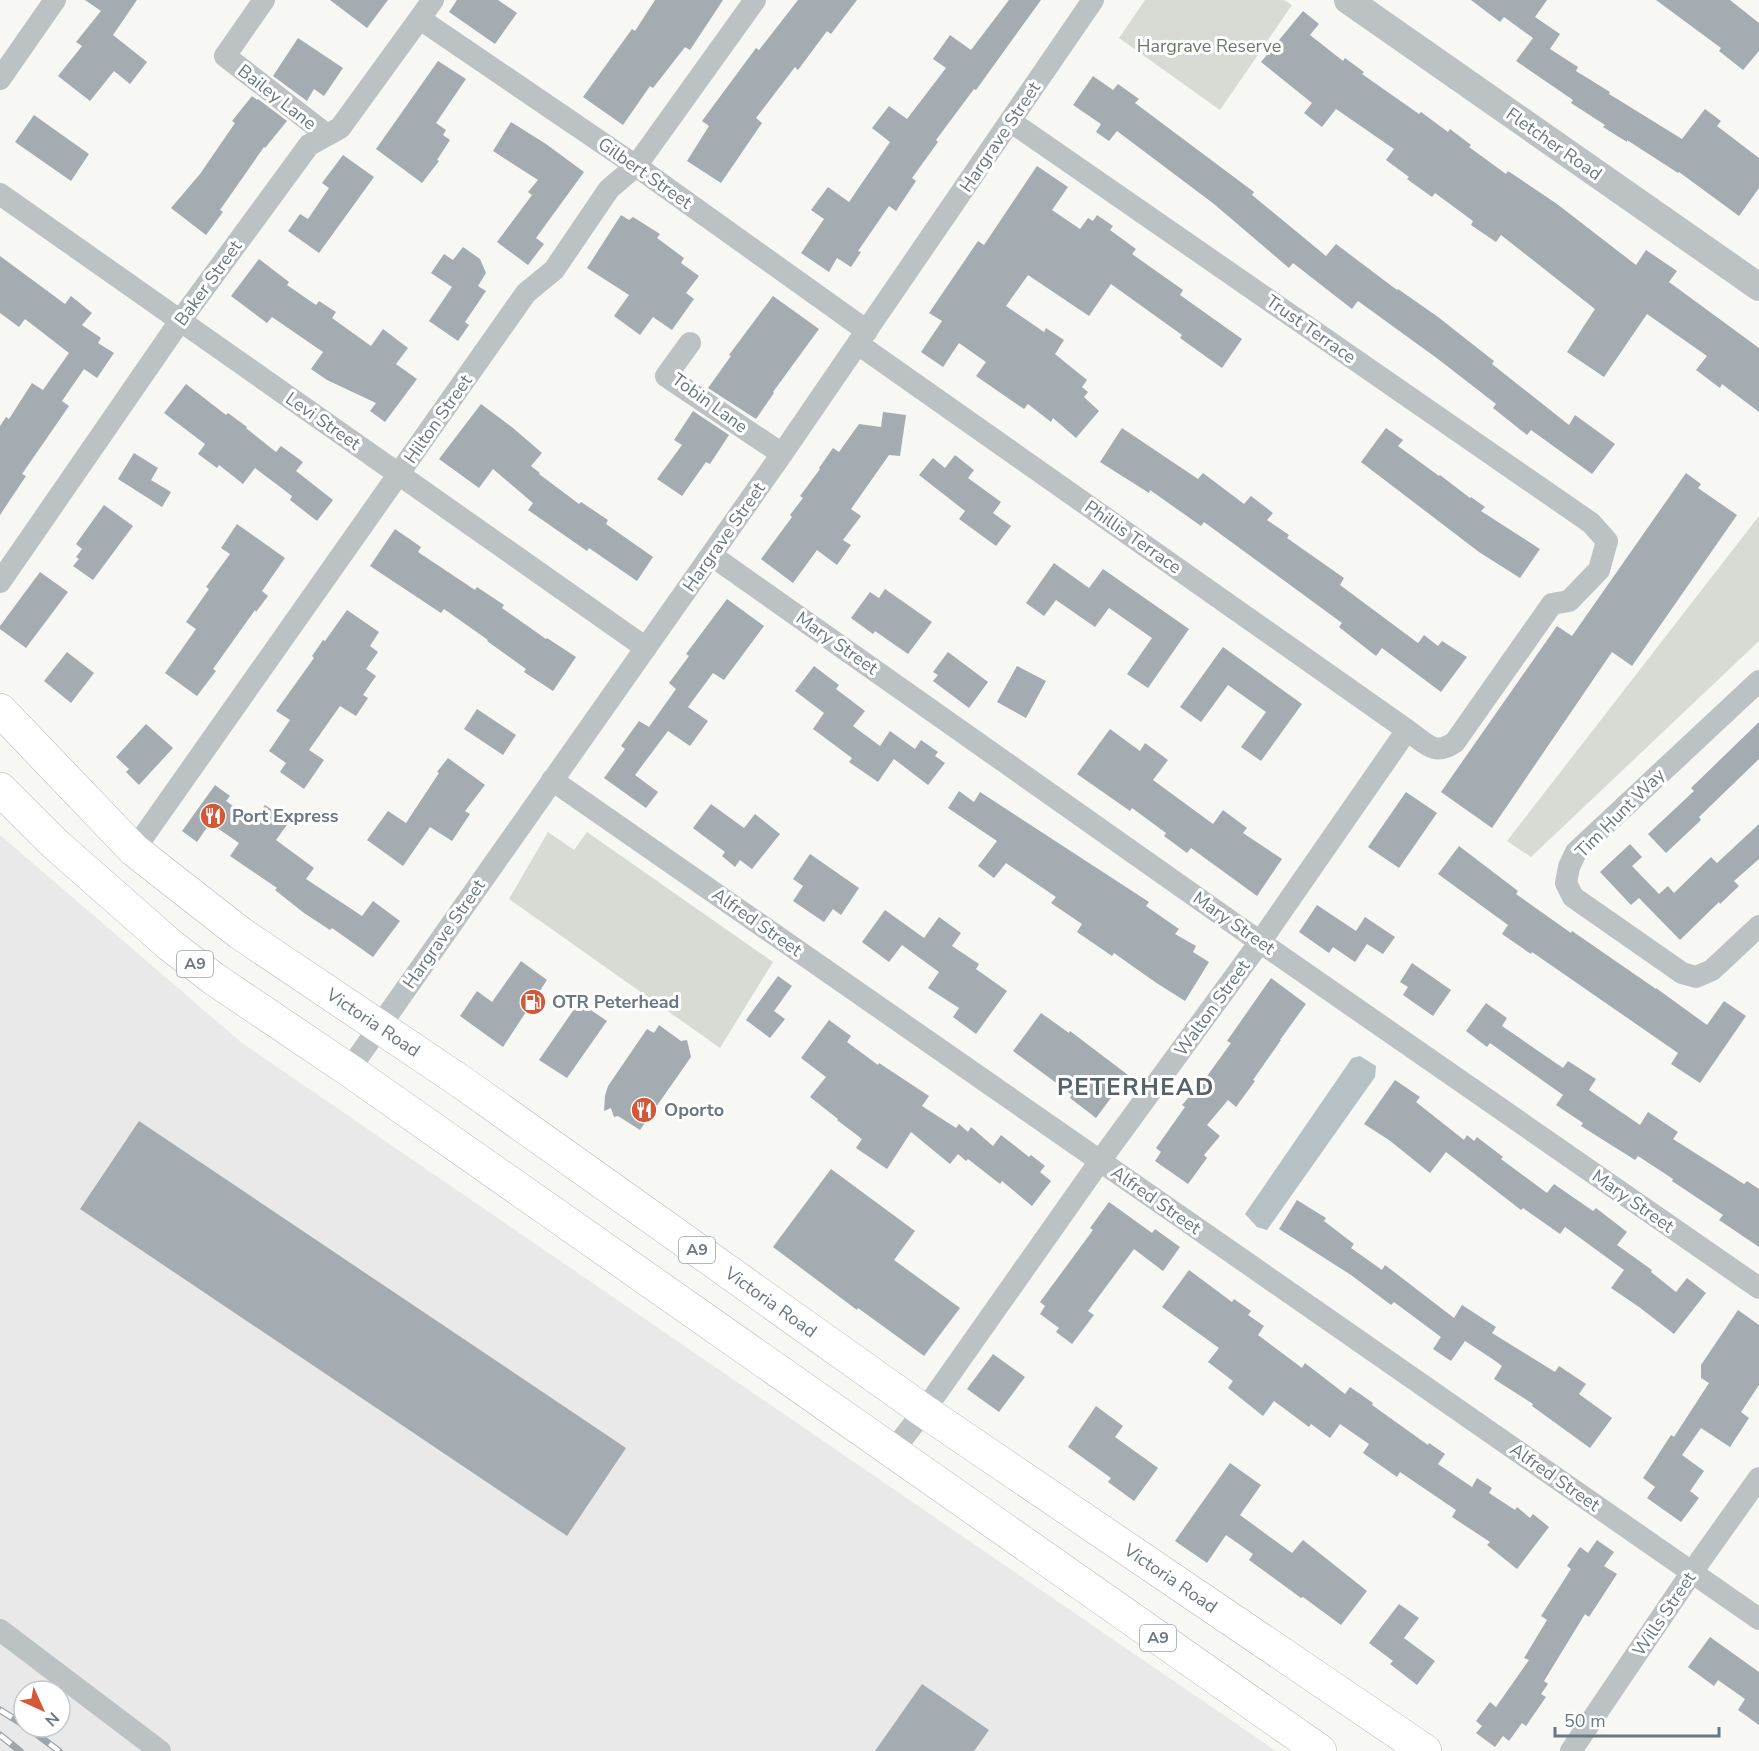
<svg xmlns="http://www.w3.org/2000/svg" width="1759" height="1751" viewBox="0 0 1759 1751" font-family="'Nunito Sans',sans-serif">
<rect width="100%" height="100%" fill="#f7f7f4"/>
<path fill="#e8e9e8" fill-rule="evenodd" d="M0 835 242 1043 1276 1751H0ZM24 1691H60V1727H24Z"/>
<path fill="#d7dbd4" d="M1145 0H1284L1292 5 1220 110 1119 38Z
M1759 516V641L1531 857 1507 841Z
M548 832 574 850 587 832 773 962 720 1048 509 899Z"/>
<path fill="#b5c1c4" d="M1360 1056 1376 1066 1375 1077 1267 1230 1257 1227 1245 1214 1352 1058Z"/>
<path fill="#a4acb1" d="M85 0H137L113 35 147 62 130 84 114 71 90 101 58 76 82 46 76 42 101 11Z
M330 0H388L367 28Z
M457 0H498L517 13 495 44 449 12Z
M655 0H723L690 50 685 47 653 88 650 86 623 125 583 97 632 29 635 31Z
M798 0H857L831 34 827 31 798 70 795 67 756 118 762 123 721 183 687 161 709 126 702 121 756 48 759 50Z
M1009 0H1041L976 90 974 89 936 140 938 142 912 178 916 181 896 211 889 206 858 251 861 252 851 267 837 258 829 272 801 253 824 219 811 210 828 187 849 202 890 142 872 128 889 106 907 119 946 68 933 59 950 35 971 50Z
M1471 0H1547L1535 17 1560 34 1550 49 1578 67 1576 71 1610 92 1609 94 1682 139 1705 109 1721 121 1717 126 1759 158V188L1739 216 1679 172 1678 173 1627 140V142L1603 127 1605 125 1571 103 1573 100 1516 61 1533 38 1504 17 1500 22Z
M1656 0H1730L1759 23V51L1743 70 1719 51 1721 48Z
M1303 11 1319 24 1310 35 1343 61 1345 58 1364 72 1362 74 1419 114 1421 112 1448 132 1450 129 1471 145 1469 147 1506 174 1508 171 1557 204 1636 265 1646 250 1677 271 1669 282 1759 348V412L1722 384 1720 388 1696 370 1707 356 1647 314 1604 377 1567 352 1595 309 1501 235 1496 242 1471 225 1473 221 1435 193 1432 197 1407 179 1409 177 1386 160 1394 149 1336 109 1322 127 1304 113 1312 103 1261 62Z
M298 38 343 68 324 96 314 89 307 101 273 76Z
M438 61 466 79 436 123 446 130 443 135 450 140 437 160 439 161 422 183 376 149Z
M1093 76 1113 90 1118 84 1139 99 1135 103 1254 192 1252 195 1326 256 1336 244 1397 290 1398 289 1438 317 1494 361 1492 364 1569 425 1575 415 1615 444 1592 474 1531 430 1527 435 1493 408 1496 404 1438 359 1358 301 1352 309 1293 263 1289 268 1214 204 1117 131 1109 141 1096 132 1101 124 1073 105Z
M252 96 257 100 258 99 287 121 265 148 264 147 220 210 223 212 206 235 171 208 200 174 235 123 232 121Z
M34 115 89 154 71 181 15 142Z
M511 122 546 144 584 172 536 238 544 244 528 265 497 242 532 195 528 192 538 180 493 151Z
M343 155 374 177 319 253 288 231 300 214 308 219 329 188 322 183Z
M1037 166 1068 187 1052 210 1080 229 1088 218 1093 221 1097 215 1113 226 1110 230 1136 249 1132 254 1183 290 1180 295 1242 339 1222 368 1180 338 1182 335 1111 284 1089 316 1028 275 1006 306 1044 332 1046 328 1064 340 1055 354 1087 380 1082 387 1088 392 1084 397 1099 411 1076 438 1053 418 1051 422 1028 404 1024 409 976 376 986 362 959 343 943 367 921 352 942 321 929 313 978 241 984 245Z
M621 215 629 220 633 217 660 234 657 238 684 258 681 263 699 276 686 293 694 299 672 330 653 317 640 335 614 316 629 295 587 268Z
M463 247 480 259 486 273 478 286 486 291 465 322 469 325 458 341 429 321 452 287 431 273 444 254 453 260Z
M0 256 65 304 71 296 92 313 82 325 101 338 98 343 114 353 97 378 84 369 62 401 69 406 22 474 26 476 0 515V426L6 417 9 419 32 383 43 390 69 353 25 319 19 327 0 313Z
M259 259 289 282 287 285 316 305 319 301 336 312 332 318 371 346 383 329 408 348 396 364 417 379 385 422 370 411 376 403 327 380 311 369 323 352 272 317 267 323 231 296Z
M773 296 819 329 773 392 774 393 756 419 708 388 731 356 729 355Z
M186 384 226 415 228 413 247 427 246 428 276 452 281 446 303 462 296 471 333 500 317 521 290 500 292 496 255 468 243 484 219 465 217 468 198 454 205 444 164 413Z
M481 404 513 428 542 453 531 466 540 473 539 474 579 504 581 502 608 520 606 524 653 557 637 581 589 548 587 551 528 510 533 503 493 469 479 488 439 459Z
M693 411 729 435 710 464 706 462 682 496 657 479 682 445 674 440Z
M883 412 906 415 900 456 889 455 851 509 861 516 843 540 851 545 837 565 817 550 793 583 761 559 792 517 790 515 803 498 800 496 820 469 819 468 833 448 839 452 859 424 881 427Z
M1122 428 1198 479 1203 473 1244 504 1251 496 1273 513 1267 520 1289 535 1287 538 1344 578 1340 585 1418 643 1424 635 1438 646 1442 641 1467 657 1441 692 1382 648 1376 656 1339 627 1342 623 1204 522 1201 526 1150 490 1149 493 1100 462Z
M1386 428 1403 440 1398 446 1439 476 1440 475 1470 498 1471 497 1485 507 1481 511 1540 549 1520 578 1479 552 1361 462Z
M134 453 158 468 151 480 171 492 162 507 118 479Z
M955 455 974 470 968 478 1001 502 993 513 1011 526 996 546 959 519 965 511 919 475 933 458 945 468Z
M1686 473 1701 484 1698 488 1737 515 1632 666 1612 652 1492 828 1441 792 1557 626 1572 636Z
M104 505 133 526 93 580 73 566 79 559 76 557 82 549 76 544Z
M237 524 285 558 262 591 268 596 256 612 255 610 213 669 216 671 197 696 165 673 196 629 186 622 209 589 206 587 230 554 221 548Z
M395 529 421 547 418 552 475 590 477 587 504 605 502 608 546 639 547 638 576 657 553 691 524 672 526 669 487 641 488 640 444 609 441 613 370 566Z
M1054 563 1089 588 1103 569 1189 629 1148 688 1127 674 1152 638 1109 608 1095 627 1056 600 1044 616 1026 603Z
M40 572 68 592 26 648 0 629V626Z
M885 589 932 622 908 654 875 631 873 634 851 618 870 592 879 598Z
M727 599 764 626 724 680 713 673 688 707 708 721 690 746 668 731 635 775 658 792 646 808 604 778 625 749 621 746 639 721 649 727 676 689 669 683 689 656 686 654Z
M347 610 379 632 370 646 378 652 366 669 376 676 363 695 368 698 356 716 340 706 309 750 324 760 304 789 280 772 286 763 269 751 290 720 276 711 314 658 312 656 323 640 325 641Z
M1223 647 1302 704 1261 761 1241 747 1266 712 1228 685 1201 722 1180 707Z
M67 652 94 673 71 703 44 681Z
M948 652 988 682 969 708 933 681 938 675 933 672Z
M814 666 839 685 836 689 865 711 853 726 880 746 890 731 915 749 921 740 938 752 935 756 945 763 928 785 894 759 878 782 849 762 852 758 813 729 824 713 795 691Z
M1017 666 1046 681 1026 718 997 702Z
M477 709 516 735 503 755 464 729Z
M1759 722V759L1699 817 1701 820 1666 853 1648 834 1694 791 1691 788Z
M146 724 173 748 139 785 126 772 129 769 116 757Z
M1110 729 1140 751 1145 743 1168 760 1153 780 1213 824 1223 810 1247 828 1243 833 1282 859 1257 896 1191 848 1187 853 1164 836 1166 833 1132 808 1130 811 1077 774Z
M448 758 485 785 465 811 470 814 452 841 430 827 403 866 367 840 388 811 406 823 439 773 437 772Z
M215 785 230 796 226 801 254 821 265 805 289 822 276 840 314 868 306 879 362 916 373 901 400 921 373 957 332 928 330 930 304 913 275 890 277 888 230 856 239 843 210 823 197 842 182 831Z
M959 791 974 802 980 792 1149 902 1146 906 1179 929 1175 934 1196 946 1193 952 1209 962 1185 1001 1155 982 1114 953 1112 956 1077 932 1082 924 1051 903 1056 897 1006 863 994 878 978 866 997 841 948 808Z
M1406 792 1437 813 1399 868 1368 847Z
M711 804 744 828 755 814 780 834 752 869 740 860 735 867 722 856 725 852 693 828Z
M1759 824V859L1734 881 1739 886 1720 904 1719 902 1680 940 1639 898 1631 905 1600 872 1630 844 1642 857 1632 866 1659 894 1668 886 1674 893 1711 857 1717 863Z
M1459 846 1518 891 1516 894 1571 933 1572 931 1656 989V988L1707 1025 1724 1001 1746 1016 1700 1083 1671 1064 1678 1053 1532 952 1531 954 1502 934 1508 925 1438 874Z
M810 854 859 888 841 915 833 909 824 922 793 901 803 886 793 879Z
M1317 905 1356 931 1365 917 1395 937 1383 954 1367 944 1355 962 1333 947 1329 953 1299 932Z
M885 910 924 938 939 917 961 933 952 946 979 964 976 969 1007 991 976 1034 953 1017 959 1008 928 988 939 972 902 945 889 962 862 942Z
M521 961 547 980 503 1047 460 1016 477 991 492 1002Z
M1412 963 1451 990 1433 1016 1403 995 1408 987 1400 982Z
M778 976 792 986 774 1011 785 1019 770 1038 746 1020Z
M1271 978 1306 1004 1280 1040H1281L1253 1080 1255 1081 1236 1107 1228 1100 1207 1125 1220 1136 1204 1155 1207 1158 1188 1184 1155 1161 1161 1152 1156 1148 1185 1107 1182 1105 1196 1089 1197 1090 1231 1043 1227 1041Z
M579 1002 607 1021 567 1078 539 1060Z
M1486 1003 1507 1018 1502 1026 1563 1068 1568 1061 1596 1079 1589 1090 1640 1125 1648 1112 1678 1132 1673 1139 1744 1184 1747 1181 1759 1189V1247L1719 1220 1723 1215 1672 1181 1673 1179 1638 1156 1635 1160 1581 1126 1583 1123 1556 1105 1563 1095 1490 1043 1487 1047 1466 1031Z
M1041 1013 1069 1033 1070 1031 1128 1075 1096 1118 1070 1098 1072 1095 1055 1082 1013 1051Z
M829 1020 851 1036 847 1042 878 1065 879 1063 929 1096 922 1106 956 1128 959 1124 968 1132 971 1127 993 1146 1001 1135 1029 1157 1031 1155 1045 1166 1040 1172 1051 1181 1032 1206 1002 1181 1000 1184 968 1159 966 1161 958 1154 950 1164 911 1132 887 1169 856 1148 862 1139 837 1120 838 1119 810 1097 826 1077 801 1058Z
M659 1025 681 1041 687 1040 691 1057 640 1130 618 1116 614 1117 611 1108 604 1111 605 1096 608 1086 647 1029 654 1033Z
M1395 1080 1420 1097 1416 1102 1464 1140 1467 1135 1474 1141 1477 1137 1503 1157 1501 1159 1547 1193 1554 1184 1593 1211 1596 1208 1627 1232 1617 1245 1652 1270 1651 1272 1676 1292 1687 1278 1706 1293 1674 1334 1639 1307 1611 1288 1624 1270 1565 1227 1560 1234 1523 1208 1521 1210 1446 1152 1430 1173 1389 1140 1364 1124Z
M139 1121 626 1448 567 1536 80 1209Z
M831 1169 915 1231 894 1260 960 1308 924 1356 858 1308 857 1310 773 1247Z
M1297 1200 1326 1218 1324 1221 1354 1244 1351 1248 1382 1270 1385 1265 1454 1318 1462 1305 1496 1327 1492 1333 1555 1372 1559 1366 1586 1384 1579 1394 1612 1418 1590 1448 1532 1406 1533 1404 1494 1379 1502 1366 1494 1360 1465 1341 1451 1361 1433 1349 1441 1337 1394 1302 1391 1305 1351 1275 1279 1229Z
M1109 1202 1152 1233 1155 1229 1180 1247 1163 1271 1134 1249 1088 1311 1094 1315 1072 1344 1056 1332 1059 1328 1040 1314 1045 1306 1040 1302 1093 1230 1090 1228Z
M1189 1270 1232 1302 1234 1299 1251 1311 1248 1315 1264 1326 1258 1335 1302 1368 1305 1363 1345 1394 1350 1387 1373 1403 1372 1405 1428 1445 1429 1443 1445 1454 1438 1464 1472 1487 1477 1478 1492 1488 1489 1493 1515 1510 1517 1507 1530 1518 1533 1514 1549 1527 1517 1569 1487 1545 1490 1542 1452 1517 1456 1510 1400 1472 1397 1477 1363 1453 1369 1444 1340 1424 1330 1438 1311 1424 1309 1427 1274 1401 1263 1416 1228 1388 1233 1381 1208 1362 1219 1348 1162 1307Z
M1738 1310 1759 1325V1385L1741 1412 1749 1418 1730 1447 1701 1428 1682 1455 1704 1471 1690 1491 1699 1498 1681 1522 1647 1498 1655 1487 1643 1478 1671 1435 1674 1437 1709 1383 1701 1378V1365Z
M993 1354 1025 1377 999 1412 967 1389Z
M1096 1406 1123 1426 1115 1437 1158 1468 1134 1501 1108 1482 1111 1478 1068 1447Z
M1230 1463 1261 1485 1240 1515 1292 1553 1303 1540 1367 1591 1341 1625 1303 1597 1301 1598 1249 1560 1253 1554 1226 1535 1207 1563 1175 1541Z
M1597 1540 1614 1552 1604 1566 1617 1574 1589 1617 1585 1614 1544 1681 1548 1684 1541 1694 1546 1697 1526 1726 1522 1723 1509 1741 1503 1736 1495 1747 1476 1733 1482 1726 1476 1721 1490 1702 1496 1707 1529 1660 1524 1658 1547 1620 1541 1616 1571 1569 1567 1566 1580 1547 1588 1553Z
M1399 1604 1419 1618 1404 1638 1435 1661 1417 1685 1390 1664 1393 1661 1369 1643Z
M1710 1637 1759 1672V1725L1738 1710 1745 1699 1718 1680 1714 1686 1688 1667Z
M922 1684 989 1730 974 1751H875Z"/>
<g fill="none" stroke-linecap="round" stroke-linejoin="round">
<g stroke="#b2b6b9" stroke-width="34">
<g id="trunk">
<path id="s1" d="M0 710 134 850 240 933 460 1081 924 1411 1425 1751"/>
<path d="M0 789 54 843 170 945 214 979 349 1070 1320 1751"/>
</g>
</g>
<path stroke="#bcc1c4" stroke-width="22" d="M264 0 225 56 327 135
M420 19 636 166 867 331
M0 79 55 0
M0 194 646 648
M690 343 666 376 782 454
M858 344 1407 730
M711 555 1260 942 1759 1288
M0 582 180 321 309 145 340 128 433 0
M1759 681 1576 852 1569 867 1566 883 1573 897 1682 973 1696 977 1712 970 1759 926
M552 780 1759 1619
M134 850 526 293 554 270 609 189 636 166 755 0
M349 1070 782 454 1093 0
M892 1452 924 1411 1100 1161 1260 942 1407 730C1426 743 1434 757 1455 742L1552 604 1569 601 1599 570 1607 541 1591 523 1010 121
M0 1630 160 1751
M1571 1751 1692 1572 1759 1478"/>
<path stroke="#bcc1c4" stroke-width="28" d="M1348 0 1759 287"/>
<use href="#trunk" stroke="#fff" stroke-width="33"/>
<g stroke="#9fa5aa" stroke-width="7">
<path id="rail" d="M0 1710 24 1725
M27 1727 59 1751
M0 1735 20 1751"/>
</g>
<use href="#rail" stroke="#fff" stroke-width="4.5" stroke-dasharray="14" stroke-linecap="butt"/>
</g>
<defs>
<g id="restaurant-disc" transform="scale(1.35)"><circle r="9.5" fill="#d45738" stroke="#fff"/><path d="M-5-6h1v4h1v-4h1v4h1v-4h1v5L-1.5 .5V6h-2V.5L-5-1ZM5-6V6H3V1.5H1.5Q1.5-4 5-6Z" fill="#fff"/></g>
<g id="fuel-disc" transform="scale(1.35)"><circle r="9.5" fill="#d45738" stroke="#fff"/><path d="M-5.5-6h7V0h2V4h1.3V-2.5L3-4.5l.8-.8L6-3V5H2.5V1h-1V6h-7ZM-4.2-4.7v3.2H.2V-4.7Z" fill="#fff"/></g>
</defs>
<g fill-rule="evenodd">
<use href="#restaurant-disc" x="213" y="816"/>
<use href="#fuel-disc" x="533" y="1002"/>
<use href="#restaurant-disc" x="644" y="1110"/>
</g>
<g text-anchor="middle" dominant-baseline="central" stroke-width="6" stroke-linejoin="round" paint-order="stroke">
<g fill="#fff" stroke="#96a0a8" stroke-width="1.5">
<rect x="177" y="951" width="36" height="26" rx="4.5"/>
<rect x="679" y="1237" width="36" height="26" rx="4.5"/>
<rect x="1140" y="1625" width="36" height="26" rx="4.5"/>
</g>
<g font-size="16" font-weight="bold" fill="#697883">
<text x="195" y="964">A9</text>
<text x="697" y="1250">A9</text>
<text x="1158" y="1638">A9</text>
</g>
<g font-size="18" fill="#6b7a67" stroke="#fff">
<text x="1209" y="46">Hargrave Reserve</text>
</g>
<g font-size="18" fill="#697883" stroke="#fff">
<text transform="translate(277 97) rotate(38)">Bailey Lane</text>
<text transform="translate(1000 137) rotate(-56)">Hargrave Street</text>
<text transform="translate(1554 144) rotate(35)">Fletcher Road</text>
<text transform="translate(645 173) rotate(35)">Gilbert Street</text>
<text transform="translate(208 283) rotate(-54)">Baker Street</text>
<text transform="translate(1311 329) rotate(35)">Trust Terrace</text>
<text transform="translate(710 403) rotate(36)">Tobin Lane</text>
<text transform="translate(438 419) rotate(-55)">Hilton Street</text>
<text transform="translate(323 421) rotate(35)">Levi Street</text>
<text transform="translate(724 537) rotate(-55)">Hargrave Street</text>
<text transform="translate(1133 537) rotate(35)">Phillis Terrace</text>
<text transform="translate(837 643) rotate(35)">Mary Street</text>
<text transform="translate(1620 813) rotate(-45)">Tim Hunt Way</text>
<text transform="translate(757 922) rotate(35)">Alfred Street</text>
<text transform="translate(1234 923) rotate(35)">Mary Street</text>
<text transform="translate(444 934) rotate(-55)">Hargrave Street</text>
<text transform="translate(1212 1008) rotate(-54)">Walton Street</text>
<text stroke="none"><textPath href="#s1" startOffset="489">Victoria Road</textPath></text>
<text transform="translate(1156 1200) rotate(35)">Alfred Street</text>
<text transform="translate(1633 1201) rotate(35)">Mary Street</text>
<text stroke="none"><textPath href="#s1" startOffset="975">Victoria Road</textPath></text>
<text transform="translate(1555 1477) rotate(35)">Alfred Street</text>
<text stroke="none"><textPath href="#s1" startOffset="1461">Victoria Road</textPath></text>
<text transform="translate(1664 1614) rotate(-56)">Wills Street</text>
</g>
<g font-size="18" font-weight="bold" fill="#697883" stroke="#fff" text-anchor="start">
<text x="232" y="816">Port Express</text>
<text x="552" y="1002">OTR Peterhead</text>
<text x="664" y="1110">Oporto</text>
</g>
<g font-size="24" font-weight="bold" letter-spacing="1.5" fill="#566168" stroke="#fff">
<text x="1136" y="1087">PETERHEAD</text>
</g>
</g>
<g transform="translate(42 1709) rotate(135)"><circle r="28" fill="#ffffff" stroke="#c3c9cd" stroke-width="1.5"/>
<path d="M0-4.5L10 22L0 15L-10 22Z" fill="#d45738"/>
<text y="-9" font-size="16" font-weight="bold" text-anchor="middle" fill="#697883">N</text>
</g>
<path d="M1555 1727v9h164v-9" fill="none" stroke="#697883" stroke-width="3"/>
<text x="1564" y="1727" font-size="18" fill="#697883" stroke="#ffffff" stroke-width="4.5" paint-order="stroke">50 m</text>
</svg>
